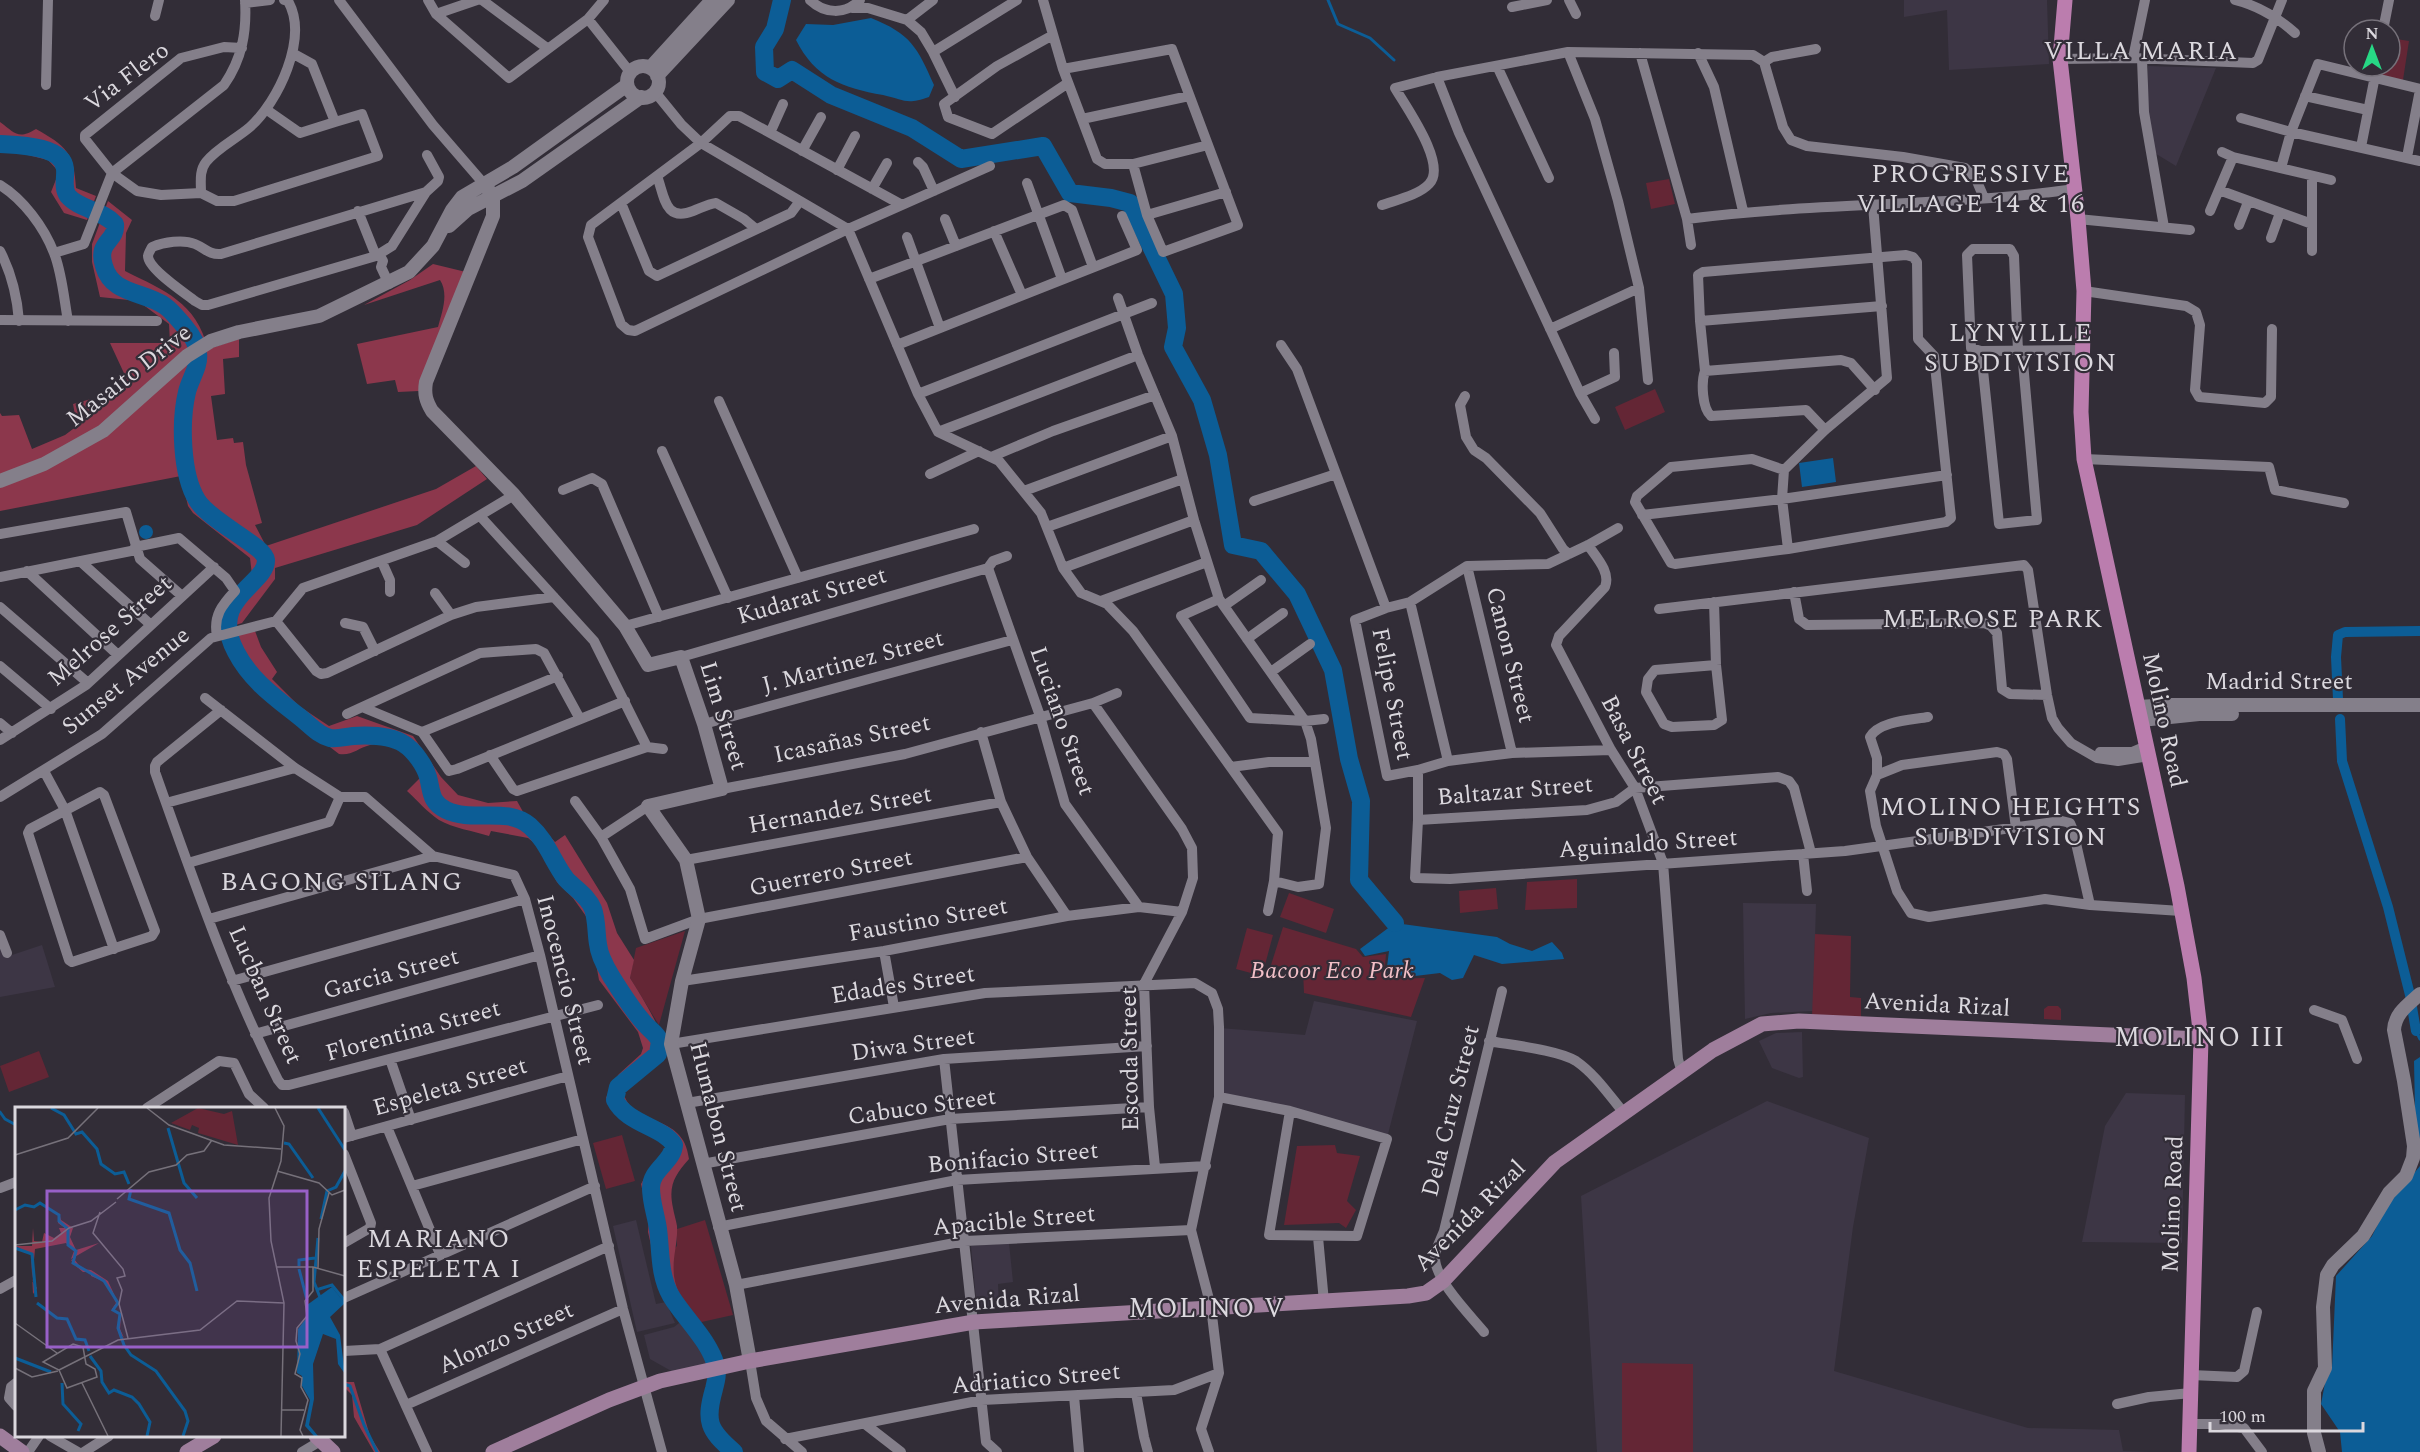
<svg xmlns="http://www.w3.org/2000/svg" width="2420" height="1452" viewBox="0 0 2420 1452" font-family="Spectral,serif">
<rect width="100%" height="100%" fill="#322d37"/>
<path fill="#3d3645" d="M1904 0H2047L2049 64 1949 70 1947 10 1904 17Z
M2148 66 2216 68 2176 166 2153 152 2147 114Z
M1743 903 1816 904 1813 1011 1771 1013 1745 1019Z
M0 945 6 957 42 945 55 987 0 997Z
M1314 1001 1417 1021 1387 1138 1221 1096 1220 1028 1305 1035Z
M1802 1032 1803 1077 1799 1078 1772 1068 1759 1041 1776 1033Z
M2126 1093 2185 1095 2182 1243 2082 1242 2105 1126Z
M1767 1101 1869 1138 1853 1227 1834 1371 2028 1428 2119 1430 2123 1451 2150 1452H1597L1581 1196Z
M636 1220 656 1304 666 1302 675 1323 637 1332 613 1226Z
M1009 1243 1013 1282 998 1284 999 1308 977 1309 971 1246Z
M683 1320 711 1363 673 1372 650 1359 644 1335 674 1327Z"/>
<path fill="#642635" d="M2390 38 2409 41 2403 80 2381 76 2383 66H2390Z
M1669 179 1675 204 1651 209 1646 183Z
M1655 389 1665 412 1625 430 1615 407Z
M1577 879V908L1525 910 1527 882Z
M1496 888 1498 909 1460 913 1459 891Z
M1289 893 1334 909 1326 933 1280 917Z
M1283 927 1356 949 1363 957 1386 954 1384 979 1425 978 1411 1017 1304 993 1303 970 1271 965Z
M1247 928 1273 935 1262 976 1236 969Z
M685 931 659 1025 630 978 636 948Z
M1815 934 1851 936 1850 997 1861 998V1019L1812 1017Z
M2048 1006H2058L2061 1009V1020L2044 1019V1009Z
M39 1051 49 1077 9 1092 0 1066Z
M622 1135 635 1181 606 1189 593 1143Z
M1335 1145 1337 1153 1360 1156 1347 1201 1356 1210 1346 1228 1339 1223 1284 1225 1297 1146Z
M705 1220 733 1315 697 1323 676 1291 668 1255 677 1246V1229Z
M1622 1363 1693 1364V1452H1622Z"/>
<path fill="#8c374c" d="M0 122C15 133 18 140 36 129 66 146 74 152 76 188L96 196 87 220 64 213 51 192 59 172 48 160 16 152H0Z
M108 201 132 220 126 233 125 271C165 291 196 302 208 349L239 339V357L223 359 225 394 211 396 217 440 233 438 234 443 243 442 246 465 262 523 255 525 266 546 436 489 476 466 487 479 417 525 275 568V579L242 623 223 629 226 605 252 575 250 558 193 513 188 506 181 476 0 511V413L2 416 19 415 32 449 65 435 77 426 73 404 91 399 96 409 129 384 110 343H170L169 324 138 301 100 297 92 262V244Z
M433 264 466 272 419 391 398 392 395 380 367 384 357 344 438 327C442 312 449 294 440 280L364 305 410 280Z
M255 631 261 647 277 672 272 679 299 706 329 726 357 716 413 736 441 777 458 795 488 803 517 801 527 819 546 832 555 842 565 835 607 903 617 933 634 960 630 978C645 1002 659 1024 667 1051L657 1065 623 1091C631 1129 684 1111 689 1159 675 1175 668 1185 673 1208 674 1214 676 1220 677 1226 678 1245 672 1256 674 1276 679 1308 706 1332 719 1360L711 1363 661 1289 648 1232 649 1219 641 1184 645 1177 669 1152 666 1143 615 1112 606 1098 613 1082 619 1074 641 1054 643 1048 638 1032 599 980 588 919 573 898 557 882 538 846 528 838 491 831 489 836C473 831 453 828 439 820 427 812 417 800 407 791L425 773C412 756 393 739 370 745 358 748 352 756 339 754L278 707 239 670 225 638Z
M344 1382H354L370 1436 380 1452H374L354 1417 352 1395 344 1387Z"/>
<path fill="#0c5d96" d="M871 18C911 34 917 47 934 85L929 97C906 105 905 100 883 95 843 88 815 78 796 40L806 24 833 25Z
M1833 458 1836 482 1802 487 1799 463Z
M139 532a7 7 0 1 1 14 0a7 7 0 1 1-14 0Z
M1395 923 1497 937 1510 944 1532 951 1552 942 1562 953 1564 959 1502 964 1474 955 1463 978 1452 980 1440 973 1415 976 1386 975 1389 951 1365 956 1360 949Z
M2420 1057V1151L2415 1111 2414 1061Z
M2420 1166V1452H2342L2340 1432 2321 1404 2325 1383 2332 1368 2336 1276 2372 1236 2387 1206Z"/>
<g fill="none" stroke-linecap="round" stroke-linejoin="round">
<path stroke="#0c5d96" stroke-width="3" d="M1328 0 1338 24 1370 38 1394 60
M2416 1031 2420 1039
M0 1112 5 1119 16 1125
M344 1384 350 1386 364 1425 377 1452"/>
<path stroke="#0c5d96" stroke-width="10" d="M2338 699 2336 657 2338 635 2345 632 2420 631
M2340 719 2342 761 2388 907 2410 995 2416 1031"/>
<path stroke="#0c5d96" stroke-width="18" d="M782 0 775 29 764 47 765 72 778 79 792 70 831 95 912 128 961 159 1043 146 1070 193 1111 198 1130 203 1174 294 1177 328 1173 347 1202 400 1218 455 1233 545 1261 551 1297 594 1333 670 1349 759 1361 801 1359 880 1395 923
M0 144C17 145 63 145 65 169 66 178 62 187 68 196 79 209 102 210 115 224 117 242 96 241 104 266 112 295 144 291 165 306 172 311 179 320 185 327 191 334 197 344 198 353 200 366 190 379 187 392 180 421 181 474 197 500 209 521 265 546 266 560 267 585 207 598 236 652 251 681 276 698 301 718 310 725 318 735 330 738 337 739 345 737 353 736 369 735 390 735 404 744 414 750 425 766 428 777 432 792 430 802 446 810 473 823 506 806 530 826 547 841 553 862 566 879 575 889 588 896 593 909 597 920 596 933 598 944 599 955 605 966 611 976 621 992 632 1010 645 1024 650 1030 656 1033 660 1041L658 1054 618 1087 615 1100C627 1124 664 1127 674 1145 673 1162 651 1169 651 1188 651 1202 656 1215 658 1229 661 1252 659 1275 671 1296 685 1319 709 1340 716 1366 718 1374 716 1381 714 1389 705 1421 708 1430 734 1452"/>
<path stroke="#847f8a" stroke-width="10" d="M339 0 433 125 484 184
M428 0 436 14 509 78 588 19 604 0
M482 0 547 48
M810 0C825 14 845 15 860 0
M1043 0 1063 69 1097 159 1105 164H1133L1147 215 1163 252 1238 225 1172 49 1063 69
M1569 0 1576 14
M2235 0C2259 6 2277 17 2295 33
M245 3 270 0
M1512 7 1547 0
M852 8H868L907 20 933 0
M436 14 477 0
M155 16 159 0
M588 19 630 72
M907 20 921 32 933 52 1017 0
M2383 30 2389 0
M1053 35 997 66 944 104 948 117 992 134 1068 83
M242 48 224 47 181 58 85 135V139L112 173 137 191 161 195 201 193 217 201H234L378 156 362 114 335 122
M933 52 955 97
M1568 52 1595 119 1618 201 1639 288 1648 380
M1640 53 1687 219C1815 202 1946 207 2075 189
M1698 53 1714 87 1743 211
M2133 58 2145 0
M2060 59 2133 58 2253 63 2258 60 2282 0
M2142 59 2144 112 2164 227
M1764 62 1772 57 1816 49
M1497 66 1549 178
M1437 77 1459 133 1580 393 1615 377 1614 353
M46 85 48 0
M655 92 681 124 701 143 848 229 918 394 938 432 999 461 1041 513 1063 568 1081 593 1107 604 1133 631 1278 833 1274 881 1268 911
M2305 96 2368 110
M267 110 300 133 335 122 312 64 292 53
M2241 118 2291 132 2420 161
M1082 119 1189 96
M770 133 783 104
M2361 147 2377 66
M802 151 821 117
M2222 152 2233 157 2331 180
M2407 157 2420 90
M918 162 923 167 934 191
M1133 164 1208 145
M2281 168 2291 132 2318 64 2420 89
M837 170 855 136
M657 176C665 198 665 222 693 211 701 208 708 204 716 203L744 219 756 229
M1027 183 1062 279
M0 185C23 199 44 227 54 253 62 273 64 299 68 321
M872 189 887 163
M2219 190 2312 224
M426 192 392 246 376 256 208 305H202L195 301C185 293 148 269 148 256 148 254 151 249 152 247 164 242 183 239 195 244 205 248 209 255 221 254Z
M426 192 438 181 439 177 427 155
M201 193C201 182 199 171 206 162 217 148 236 139 250 127 278 102 309 38 288 1L284 0
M621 203 649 271 657 276 791 213 800 201
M902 205 739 116H730L701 143 591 225 588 237 621 324 628 330 635 331 848 229 990 166
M1382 205C1396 200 1419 195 1429 184 1448 165 1406 107 1395 88L1437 77 1568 52 1753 55 1764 62 1783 127 1791 140 1807 146 1903 157 1965 168 1976 179 1984 198
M358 211 376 256
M2210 211 2233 157
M1147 215 1226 192
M945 219 956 246
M1687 219 1691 245
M2078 219 2190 230
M2239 225 2248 202
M994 231 1022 295
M907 237 940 328
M2271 238 2280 213
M0 251C12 274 17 295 19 321
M2312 251V176
M54 253 84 244 112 173 224 85C242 59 247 32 245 0
M379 254 383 261 381 267 389 284
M869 279 1064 205 1072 210 1093 267
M2084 291 2186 306 2196 312 2200 325 2195 390 2199 397 2265 403 2271 397 2272 329
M1118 298 1138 355 1172 436 1194 520 1219 599 1305 721 1311 739 1326 828 1319 884 1298 887 1274 881
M0 320 157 321
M1700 321 1705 371
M1550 329 1639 288
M897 345 1137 250 1122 216
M1281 345 1297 369 1386 608
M1981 351 1999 524 2037 520 2022 351
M2018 351 2014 256 2010 249H1973L1967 255 1971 348 1981 351 2083 350
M1580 393 1595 419
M918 394 1152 303
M1465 396 1460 405 1466 437 1474 450 1486 458 1540 513 1563 549 1569 554
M719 401 798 578
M1825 430 1806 410 1711 416C1702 408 1701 382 1705 371L1841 360 1851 363 1875 390
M938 432 1138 355
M662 451 728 598
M991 457 1053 431 1155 395
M2084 459 2269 467 2275 490 2344 503
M1784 470 1752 459 1671 467 1637 496 1635 502 1671 563 1675 564 1788 549 1946 522 1951 518 1934 356 1918 339 1917 262 1913 257 1906 255 1703 272 1698 275 1700 321 1882 306
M930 474 979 451
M563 490 592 478 602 484 659 617
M1024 491 1172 436
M1254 501 1336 474
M1642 515 1782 499 1947 475
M480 516 594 641 647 747
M1047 527 1183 479
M0 534 126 512 140 559 182 596
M437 541 465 563
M1588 545C1596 557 1611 572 1605 587L1559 636 1556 645 1611 750 1635 788 1663 863 1678 1059 1682 1073
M135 547 179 538 226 578 235 591C222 605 213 616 217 636
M1788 549 1782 499 1784 470 1825 430 1887 378 1873 205
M80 561 151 625
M382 562 390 580V592
M1467 566 1512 753
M988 568 1040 716 1065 804 1139 907
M988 568 993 561 1007 556
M1063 568 1194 520
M27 571 118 655
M0 577 136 550
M1794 592 1799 619 1807 625 1984 623 1991 626 1997 633 2002 689 2010 694 2047 695
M435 593 451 615
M1219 599 1181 616 1250 718 1305 721 1324 719
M1101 601 1207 562
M1410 602 1448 761
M1714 602 1716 665 1722 720 1714 725 1672 727 1664 724 1646 692 1648 679 1655 670 1716 665
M1224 606 1261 580
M0 607 88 683
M1659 609 2024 565 2028 570 2047 695 2052 718 2058 728 2071 743 2097 758 2118 761 2149 756
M276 621 316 671 321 674 327 673 451 615 476 607 554 597
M345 623 363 627 375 651
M625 626 974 529
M1247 639 1283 613
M681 657 988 568
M0 666 51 709
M1271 672 1310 644
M205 698 295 768 340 797H365L433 856 514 875 525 899 540 955 623 1309 662 1452
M1093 703 1182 829 1192 848 1193 878 1182 912 1144 984 1149 1107 1155 1167
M362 707 422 732 449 771 457 769 625 701
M221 710 157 762 155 766V772C192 876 228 981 278 1080L282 1085H289L598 1005
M347 714 480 653 536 649 544 653 580 719
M0 723 12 733
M704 724 1012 640
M422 732 558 676
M981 732 1001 802 1027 857 1067 916
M0 740 86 685 214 567
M1611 750 1512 753 1448 761 1418 770 1387 776 1355 620 1386 608 1410 602 1467 566 1548 564 1588 545 1618 528
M2100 752H2132L2146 746
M490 755 513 789 517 791 647 747 663 749
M1231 767 1269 762H1314
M1418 770V820L1415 878 1450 879 1845 851 2062 821 2070 823 2073 830 2090 905
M44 771 65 810 114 949
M1877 775V758L1870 737C1879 721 1911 720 1928 717
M722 789 905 754 1093 703 1117 693
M100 792 104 795 155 931 152 936 72 962 69 960 28 833 30 829Z
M0 797 102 734 211 638 276 621 303 588 437 541 514 495
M575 801 601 837 630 889 645 939 699 919 1027 857
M166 803 295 768
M1418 820 1587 810 1616 802 1635 788 1778 777 1789 781 1794 788 1811 853
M2016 828 2007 759 2004 754 1997 752 1902 765 1877 775 1870 791 1876 826 1897 891 1911 913 1929 917 2045 899 2090 905 2181 911
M601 837 648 806
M1803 854 1807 891
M686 860 1001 802
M188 863 329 822 340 797
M209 919 433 856
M0 935 7 953
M884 951 894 1007
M232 981 525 899
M682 981 884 951 1067 916 1139 907 1182 912
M2314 1010 2342 1020 2357 1059
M255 1034 540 955
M1489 1041C1511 1045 1559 1050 1576 1061 1596 1075 1609 1095 1624 1113
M671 1044 985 993 1195 983 1212 993 1218 1009 1219 1027V1097L1191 1230 1211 1307 1219 1373 1201 1429 1209 1452
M390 1059 411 1120
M944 1059 986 1442 997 1452
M1219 1097 1290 1111 1387 1139 1357 1236 1269 1235 1290 1111
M687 1103 944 1059 1147 1046
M147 1108 219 1061 234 1063 249 1094 264 1108
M344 1112 352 1136
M387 1127 440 1254
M344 1138 568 1076
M344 1154 371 1223 370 1228 344 1243
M702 1164 950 1119 1149 1107
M412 1186 583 1139
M0 1188 16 1182
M718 1227 957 1180 1206 1166
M1318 1237 1324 1302
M736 1285 965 1241 1191 1230
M0 1289 16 1280
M344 1298 595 1186
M1484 1332C1470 1315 1435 1280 1435 1258 1435 1249 1441 1239 1444 1231L1502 991
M380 1349 427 1452
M344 1351 380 1349 609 1246
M750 1361 756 1398 766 1421 802 1452
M2191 1375 2237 1377 2244 1371 2257 1312
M16 1383 11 1387 9 1398 16 1406
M1136 1393 1144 1437 1148 1452
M1074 1396 1079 1452
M2117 1404 2149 1397 2191 1393
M406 1405 623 1309
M865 1424 901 1452
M2190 1424H2220L2244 1428 2262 1452
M50 1436 78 1452
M785 1439 982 1400 1174 1390 1219 1373
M28 1452 39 1436
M84 1452 109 1436
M302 1452 322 1440"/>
<path stroke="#847f8a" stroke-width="14" d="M627 82a16 16 0 1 1 32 0a16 16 0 1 1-32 0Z
M650 68 712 0
M657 76 728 0
M484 184 493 196V216L426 382C424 394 426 401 432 411L514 495 625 626 648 665 681 657 704 724 722 789 648 806 686 860 699 919 682 981 671 1044 736 1285 750 1361
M449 226 468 209 522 181 641 97
M0 481 44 464 103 431 187 356 211 341 239 332 319 316 409 272 433 246 452 210 462 197 513 167 627 85
M2138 707 2172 705H2420
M2141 720 2199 714H2232
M2319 1452 2314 1433V1391L2325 1368 2323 1307 2327 1275 2333 1265 2363 1236 2389 1193 2406 1176 2413 1158 2414 1146 2404 1081 2394 1030C2395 1013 2408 1005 2420 994"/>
<path stroke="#9f7e9c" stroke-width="15" d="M0 1436 22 1452
M316 1436 333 1452
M187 1452 214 1436
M493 1452 609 1400 660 1381 750 1361 974 1322 1408 1296 1426 1293 1443 1281 1555 1162 1713 1050 1762 1024 1799 1021 2201 1039"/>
<path stroke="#bb7dae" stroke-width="15" d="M2065 0 2060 59 2078 219 2084 291 2081 412 2084 459 2177 886 2194 978 2201 1039 2189 1452"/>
</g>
<g text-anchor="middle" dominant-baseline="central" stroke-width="4.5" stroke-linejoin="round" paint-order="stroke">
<g font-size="24" fill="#dbd8de" stroke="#322d37">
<text transform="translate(127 77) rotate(-37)">Via Flero</text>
<text transform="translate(129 376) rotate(-38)">Masaito Drive</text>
<text transform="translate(812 596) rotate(-16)">Kudarat Street</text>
<text transform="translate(110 631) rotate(-41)">Melrose Street</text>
<text transform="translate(1510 655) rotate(76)">Canon Street</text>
<text transform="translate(853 662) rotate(-15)">J. Martinez Street</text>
<text transform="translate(126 681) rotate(-39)">Sunset Avenue</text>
<text x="2279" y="682">Madrid Street</text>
<text transform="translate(1392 694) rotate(79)">Felipe Street</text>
<text transform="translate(723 716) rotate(73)">Lim Street</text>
<text transform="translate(2164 720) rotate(78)">Molino Road</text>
<text transform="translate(1062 721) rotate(71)">Luciano Street</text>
<text transform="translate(852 739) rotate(-12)">Icasañas Street</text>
<text transform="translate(1634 750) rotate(63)">Basa Street</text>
<text transform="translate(1515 791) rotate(-5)">Baltazar Street</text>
<text transform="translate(840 810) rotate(-10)">Hernandez Street</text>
<text transform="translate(1648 844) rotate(-4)">Aguinaldo Street</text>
<text transform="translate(831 873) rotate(-11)">Guerrero Street</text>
<text transform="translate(928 920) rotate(-10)">Faustino Street</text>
<text transform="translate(391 974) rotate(-15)">Garcia Street</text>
<text transform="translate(565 980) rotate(76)">Inocencio Street</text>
<text transform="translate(903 985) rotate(-9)">Edades Street</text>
<text transform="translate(265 995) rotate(66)">Lucban Street</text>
<text transform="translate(1937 1005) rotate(3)">Avenida Rizal</text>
<text transform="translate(413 1031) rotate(-15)">Florentina Street</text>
<text transform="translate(913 1045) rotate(-8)">Diwa Street</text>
<text transform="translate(1130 1059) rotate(-91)">Escoda Street</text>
<text transform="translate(450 1087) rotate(-16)">Espeleta Street</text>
<text transform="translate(922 1107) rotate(-8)">Cabuco Street</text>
<text transform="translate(1451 1111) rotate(-76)">Dela Cruz Street</text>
<text transform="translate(718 1127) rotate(76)">Humabon Street</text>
<text transform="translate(1013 1158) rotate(-5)">Bonifacio Street</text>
<text transform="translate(2173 1204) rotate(-88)">Molino Road</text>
<text transform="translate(1470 1216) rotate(-45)">Avenida Rizal</text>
<text transform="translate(1014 1221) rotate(-5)">Apacible Street</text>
<text transform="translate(1007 1300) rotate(-5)">Avenida Rizal</text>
<text transform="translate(506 1338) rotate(-24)">Alonzo Street</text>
<text transform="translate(1036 1379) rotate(-5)">Adriatico Street</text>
</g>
<g font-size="24" font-style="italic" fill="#f1bfc7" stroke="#322d37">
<text x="1332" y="971">Bacoor Eco Park</text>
</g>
<g font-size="26" letter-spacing="1.5" fill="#dbd8de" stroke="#322d37">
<text x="2141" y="51">VILLA MARIA</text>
<text x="1971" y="174">PROGRESSIVE<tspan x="1971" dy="30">VILLAGE 14 &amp; 16</tspan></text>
<text x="2021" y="333">LYNVILLE<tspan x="2021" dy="30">SUBDIVISION</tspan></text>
<text x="1993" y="619">MELROSE PARK</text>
<text x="2011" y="807">MOLINO HEIGHTS<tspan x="2011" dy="30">SUBDIVISION</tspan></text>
<text x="342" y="882">BAGONG SILANG</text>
<text x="439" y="1239">MARIANO<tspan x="439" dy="30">ESPELETA I</tspan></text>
</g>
<g font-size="27" letter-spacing="1.5" fill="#dbd8de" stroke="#322d37">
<text x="2200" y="1038">MOLINO III</text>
<text x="1207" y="1309">MOLINO V</text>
</g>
</g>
<g transform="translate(15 1107)">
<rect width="330" height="330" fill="#322d37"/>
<path d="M183 1 209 7 217 4 223 38 183 26 184 21 177 18 175 23 156 16Z" fill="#642635"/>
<path d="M44 106 46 113 58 121 55 130 61 143 84 136 56 152 59 144 51 136 20 142 17 174 22 181 18 187 16 147 0 139H17L18 121 19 134 27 135 29 126 39 131 46 126 44 121H50L43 116ZM59 152 67 162 76 163 93 174 103 196 99 202 106 209 105 222 109 231 103 223 104 207 97 202 101 196 95 183 90 175 76 169V165H68L62 160 56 153Z" fill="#8c374c"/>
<path d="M317 180 330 196 315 210 325 228 330 267 323 257 321 232 308 227 298 257 299 292 294 318 303 329H299L290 319 295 293 287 279V269L282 266 283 222 292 210V198Z" fill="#0c5d96"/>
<path fill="none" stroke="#0c5d96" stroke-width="3" d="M36 1 49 8 61 27 67 25 82 42 86 57 100 67 109 65 114 77M303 1 330 43M153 21 169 76 182 91M269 36 274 37 298 71M116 82 114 92 154 106 165 143 175 156 182 184M0 103 10 98 19 100 25 96 44 108V114L53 122V138L61 144 58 156 89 174 103 196 98 203 105 207 103 221 109 238 116 248 141 264 170 304 173 314 168 329M306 112 312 84 321 80 330 64M303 131 299 175 306 193M0 141 17 147 21 190M284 159V153L300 151M284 162 292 193M301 183 317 178 330 194M22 196 42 211 52 212 61 232 70 233 74 244M75 249 86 264 87 275 94 286 99 283 117 290 124 297 135 315 132 329M0 251 36 265M47 276 48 297 66 317 63 324"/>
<path fill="none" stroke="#76717a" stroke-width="1.5" d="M132 1 154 18 209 38 266 42M260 1 269 19 266 54 254 91 256 134 269 196 266 329M0 48 53 31 83 1M262 64 304 76 317 88 330 83M102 92 134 65 161 58 172 48 189 44 197 33M85 105 78 126 108 162 110 169 102 171 107 183 104 197 113 231M0 138 37 134 54 121 76 114 101 95M262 160H298L330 169M303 162 304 122 314 86M0 216 42 246M58 237 68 240 71 257 80 262 82 270 52 281 44 263 28 255ZM0 261 17 270 43 264M44 263 103 233 185 223 222 194 269 196M67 276 93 329M267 303H289M288 329 285 323 293 293 286 280 287 271 280 267 285 247 281 234 282 221 292 209 290 194 298 184V160"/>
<path fill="#9860c8" fill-opacity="0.15" stroke="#9860c8" stroke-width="3" d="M32 84H292V240H32Z"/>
<rect width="330" height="330" fill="none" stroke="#dbd8de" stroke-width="3"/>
</g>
<g transform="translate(2372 48)"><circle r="28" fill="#322d37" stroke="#76717a" stroke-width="1.5"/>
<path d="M0-4.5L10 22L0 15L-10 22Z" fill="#27d885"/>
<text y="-9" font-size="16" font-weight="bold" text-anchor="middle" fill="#dbd8de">N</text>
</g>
<path d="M2210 1422v9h153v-9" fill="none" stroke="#dbd8de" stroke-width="3"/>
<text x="2219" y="1422" font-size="18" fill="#dbd8de" stroke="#322d37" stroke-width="4.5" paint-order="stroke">100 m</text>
</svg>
